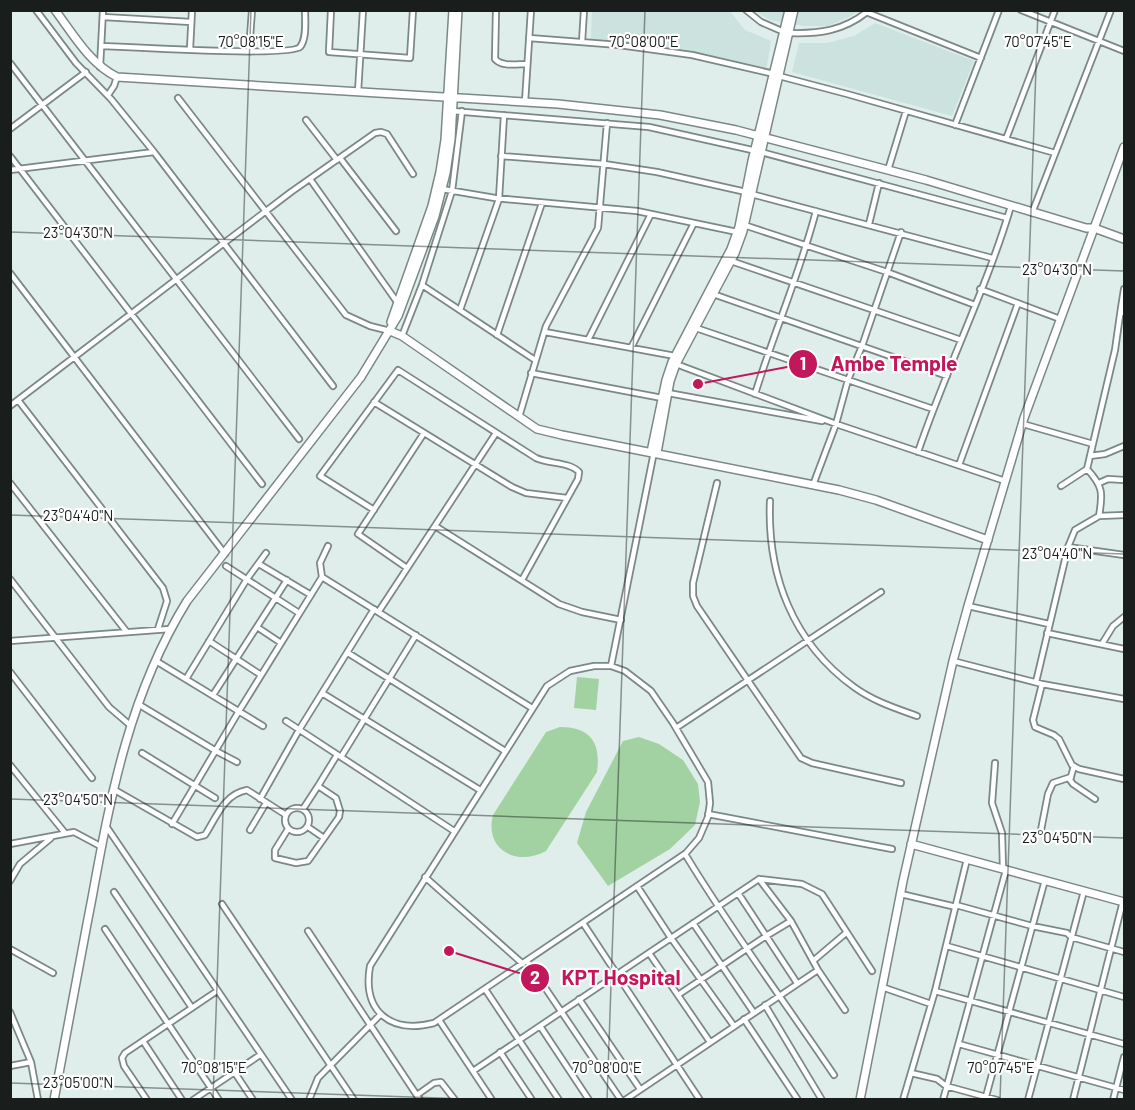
<svg xmlns="http://www.w3.org/2000/svg" width="1135" height="1110" viewBox="0 0 1135 1110" font-family="Barlow,sans-serif">
<rect width="100%" height="100%" fill="#dfedeb"/>
<path fill="#cbe2df" d="M729 10 745 30 771 41 766 71 693 53 591 40 592 11Z
M755 11H859L849 17 828 26H804L770 20Z
M875 23 974 61 952 116 792 72 799 43H827L854 36Z"/>
<path fill="#a2d2a2" d="M577 677 599 679 596 710 574 708Z
M560 727C591 727 601 743 597 772L546 851C517 867 484 850 493 815L546 732Z
M639 737 659 744 683 760 698 784 700 802 695 825 670 849 608 886 577 843 586 812 623 741Z"/>
<g fill="none" stroke-linecap="round" stroke-linejoin="round">
<g stroke="#7b8886" stroke-width="8">
<path id="street" d="M36 10 76 63 111 99 154 152 333 386
M331 10 329 52 410 58 413 10
M496 10 495 59C502 67 517 64 527 64
M746 10 761 22 784 32
M1021 10 1124 51
M866 12 981 58
M103 17 191 22
M789 33C819 34 843 31 867 12
M529 38 619 45 692 55 774 74
M582 42 584 10
M102 46C127 47 290 57 300 47 307 39 305 20 305 10
M190 49 192 10
M249 51 252 10
M10 63 299 439
M100 67 103 10
M779 76 847 94 1055 153
M358 92 363 10
M108 95 114 86 117 77
M178 98 346 315 370 326 390 331
M525 102 531 10
M452 111 649 127 761 152 1007 218
M306 120 337 160
M955 125 999 10
M10 129 86 72
M1006 139 1055 10
M10 156 262 484
M501 156 604 164 657 172 746 192
M340 158 396 231
M10 170 154 152
M888 170 906 111
M310 179 397 302
M442 189 495 198 637 211 737 232
M751 194 992 258
M1032 213 1111 10
M869 224 879 183
M744 225 887 272 975 305
M731 261 961 340
M10 273 225 554
M422 285 535 360
M980 289 1060 319
M1124 289 1121 308 1124 313
M713 294 947 376
M460 310 499 199 504 115
M696 328 933 409
M545 332 675 356
M497 335 542 203
M402 336 422 285 452 191 462 111
M588 340 651 214
M631 348 694 223
M676 364 836 424 1005 481
M531 373 662 398
M668 393 822 421
M755 394C774 332 800 273 816 211
M18 400 163 588 167 601 158 629
M374 402 512 487 526 493 567 498
M10 406 291 192 375 133 381 132 387 134 413 174
M519 417 546 326 598 228 607 123
M1023 424 1093 444
M918 452C946 369 986 290 1011 206
M1090 456 1105 454 1124 446
M959 465 1018 303
M10 483 126 631
M717 483 693 583V596L697 606 801 758 812 763 901 783
M1099 483 1108 479 1124 480
M813 485 836 424 848 380 862 346 901 232
M1061 486 1087 469
M770 501C767 575 793 643 854 687 873 701 895 708 917 716
M374 510 320 476 398 370 536 458C549 464 570 462 579 472L578 479 522 580
M1099 516 1124 515
M435 526 559 604 582 612 621 620
M328 546 320 563 322 577 532 708
M1068 547 1124 555
M259 564 311 595
M226 566 299 613
M407 568 358 534 424 433
M10 579 109 707 130 725
M968 606 1049 624
M379 611 496 433
M257 627 281 643
M1047 633 1124 649
M10 641 170 629
M209 641 261 675
M1102 644 1113 626 1124 617
M348 653 505 751
M156 661 263 726
M953 661 1042 684 1033 720 1035 727 1054 735 1059 739 1072 765 1079 769 1124 779
M594 666H611L625 671 651 691 673 723 708 782 710 803 708 817 699 838 686 853 434 1023C391 1034 362 1012 370 966L547 686 570 671Z
M611 666 654 452
M10 672 92 778
M186 679 247 579 266 553
M1036 682 1068 547 1075 530 1099 516C1103 493 1103 486 1087 469L1115 350 1121 308
M1042 684 1124 699
M322 693 480 790
M213 695 287 580
M138 704 216 751 237 762
M286 721 454 831
M676 728 881 592
M142 753 215 798
M341 757 416 635
M995 763 992 803 1002 833 1003 869
M10 765 65 833
M1074 766 1070 780 1073 784 1095 799
M318 786 337 755
M113 789 197 837 205 835C216 818 224 794 247 790L286 815
M260 799 299 730 374 609
M285 820a12 12 0 1 1 24 0a12 12 0 1 1-24 0Z
M708 814 892 849
M172 824 239 711 322 577
M106 826 292 1100
M308 827 324 838
M288 829 275 850V858L296 863 308 861 339 817 340 811 336 798 318 786 303 809
M250 830 266 803
M1041 830 1048 794 1053 783 1071 777
M10 844 74 832 102 847
M685 854C731 930 784 1001 834 1075
M425 877 523 964
M759 879 791 921
M10 881 20 864 51 838
M637 886 671 938 734 1026
M114 892 192 1008
M738 893 797 983
M901 894 956 907
M222 904 354 1100
M956 905 1032 926 1067 933 1071 937 1124 952
M583 923 700 1100
M693 923 754 1013
M105 929 219 1100
M308 931 420 1100
M947 946 1124 997
M10 949 53 973
M649 953 710 1042
M527 961 621 1100
M813 961 846 933
M882 987 931 1004
M485 989 559 1100
M935 991 1124 1044
M678 995 766 936 791 921 818 970
M579 999 640 1089
M765 1005 822 1100
M10 1012 31 1062 38 1100
M744 1019 798 1100
M439 1020 492 1100
M540 1026 589 1100
M143 1041 182 1100
M959 1044 1124 1090
M500 1052 532 1100
M10 1066 31 1062
M473 1071 759 879 802 884 822 894 872 971
M235 1073 253 1100
M911 1073 937 1079 946 1086 997 1100
M417 1095 434 1083 441 1082 455 1100
M147 1100 124 1066 122 1058 125 1053 217 991
M193 1100 260 1055
M309 1100 318 1078 381 1014
M625 1100 818 970 845 1010
M903 1100 935 991 967 859
M943 1100 1006 870
M985 1100 1045 880
M1028 1100 1084 891
M1073 1100 1123 901
M1113 1100 1124 1057"/>
</g>
<g stroke="#7b8886" stroke-width="10">
<path id="secondary" d="M55 10C73 34 90 64 117 77L558 104 660 115 736 130 926 180 1086 228H1094L1124 239
M391 322 432 206 440 172 445 140 453 10
M390 331 402 336 537 429 562 435 839 490 876 500 988 540
M651 452 666 380 672 362 731 249 739 227 752 161 789 10
M657 453 670 381 676 364 735 253 743 231 794 10
M911 844 1124 902
M54 1100C67 1032 79 965 92 898 111 793 130 693 187 601L361 377 398 316 435 216 446 173 451 139 458 10
M860 1100 903 881 953 661 968 606 1024 418 1124 147"/>
</g>
<use href="#street" stroke="#fff" stroke-width="4.5"/>
<use href="#secondary" stroke="#fff" stroke-width="7"/>
</g>
<path fill="none" stroke="#191e1d" stroke-width="1.5" stroke-opacity="0.45" d="M10 232 1124 271M10 515 1124 554M10 799 1124 838M10 1083 495 1100M213 1100 251 10M607 1100 645 10M1000 1100 1038 10"/>
<g font-size="15" text-anchor="middle" fill="#191e1d" stroke="#fff" stroke-width="4.5" stroke-linejoin="round" paint-order="stroke">
<text x="251" y="47">70°08'15"E</text>
<text x="644" y="47">70°08'00"E</text>
<text x="1038" y="47">70°07'45"E</text>
<text x="78" y="238">23°04'30"N</text>
<text x="1057" y="275">23°04'30"N</text>
<text x="78" y="521">23°04'40"N</text>
<text x="1057" y="559">23°04'40"N</text>
<text x="78" y="805">23°04'50"N</text>
<text x="1057" y="843">23°04'50"N</text>
<text x="214" y="1073">70°08'15"E</text>
<text x="607" y="1073">70°08'00"E</text>
<text x="1001" y="1073">70°07'45"E</text>
<text x="78" y="1088">23°05'00"N</text>
</g>
<path fill="none" stroke="#c2185b" stroke-width="2" d="M698 384L803 364M449 951L535 978"/>
<g fill="#c2185b" stroke="#fff" stroke-width="2">
<circle cx="698" cy="384" r="6"/>
<circle cx="449" cy="951" r="6"/>
<circle cx="803" cy="364" r="15"/>
<circle cx="535" cy="978" r="15"/>
</g>
<g font-size="18" text-anchor="middle" font-weight="bold" fill="#fff">
<text x="803" y="370">1</text>
<text x="535" y="984">2</text>
</g>
<g font-size="21" text-anchor="middle" font-weight="bold" fill="#c2185b" stroke="#fff" stroke-width="4.5" stroke-linejoin="round" paint-order="stroke">
<text x="894" y="371">Ambe Temple</text>
<text x="621" y="985">KPT Hospital</text>
</g>
<rect width="1135" height="1110" fill="none" stroke="#191e1d" stroke-width="24"/>
</svg>
